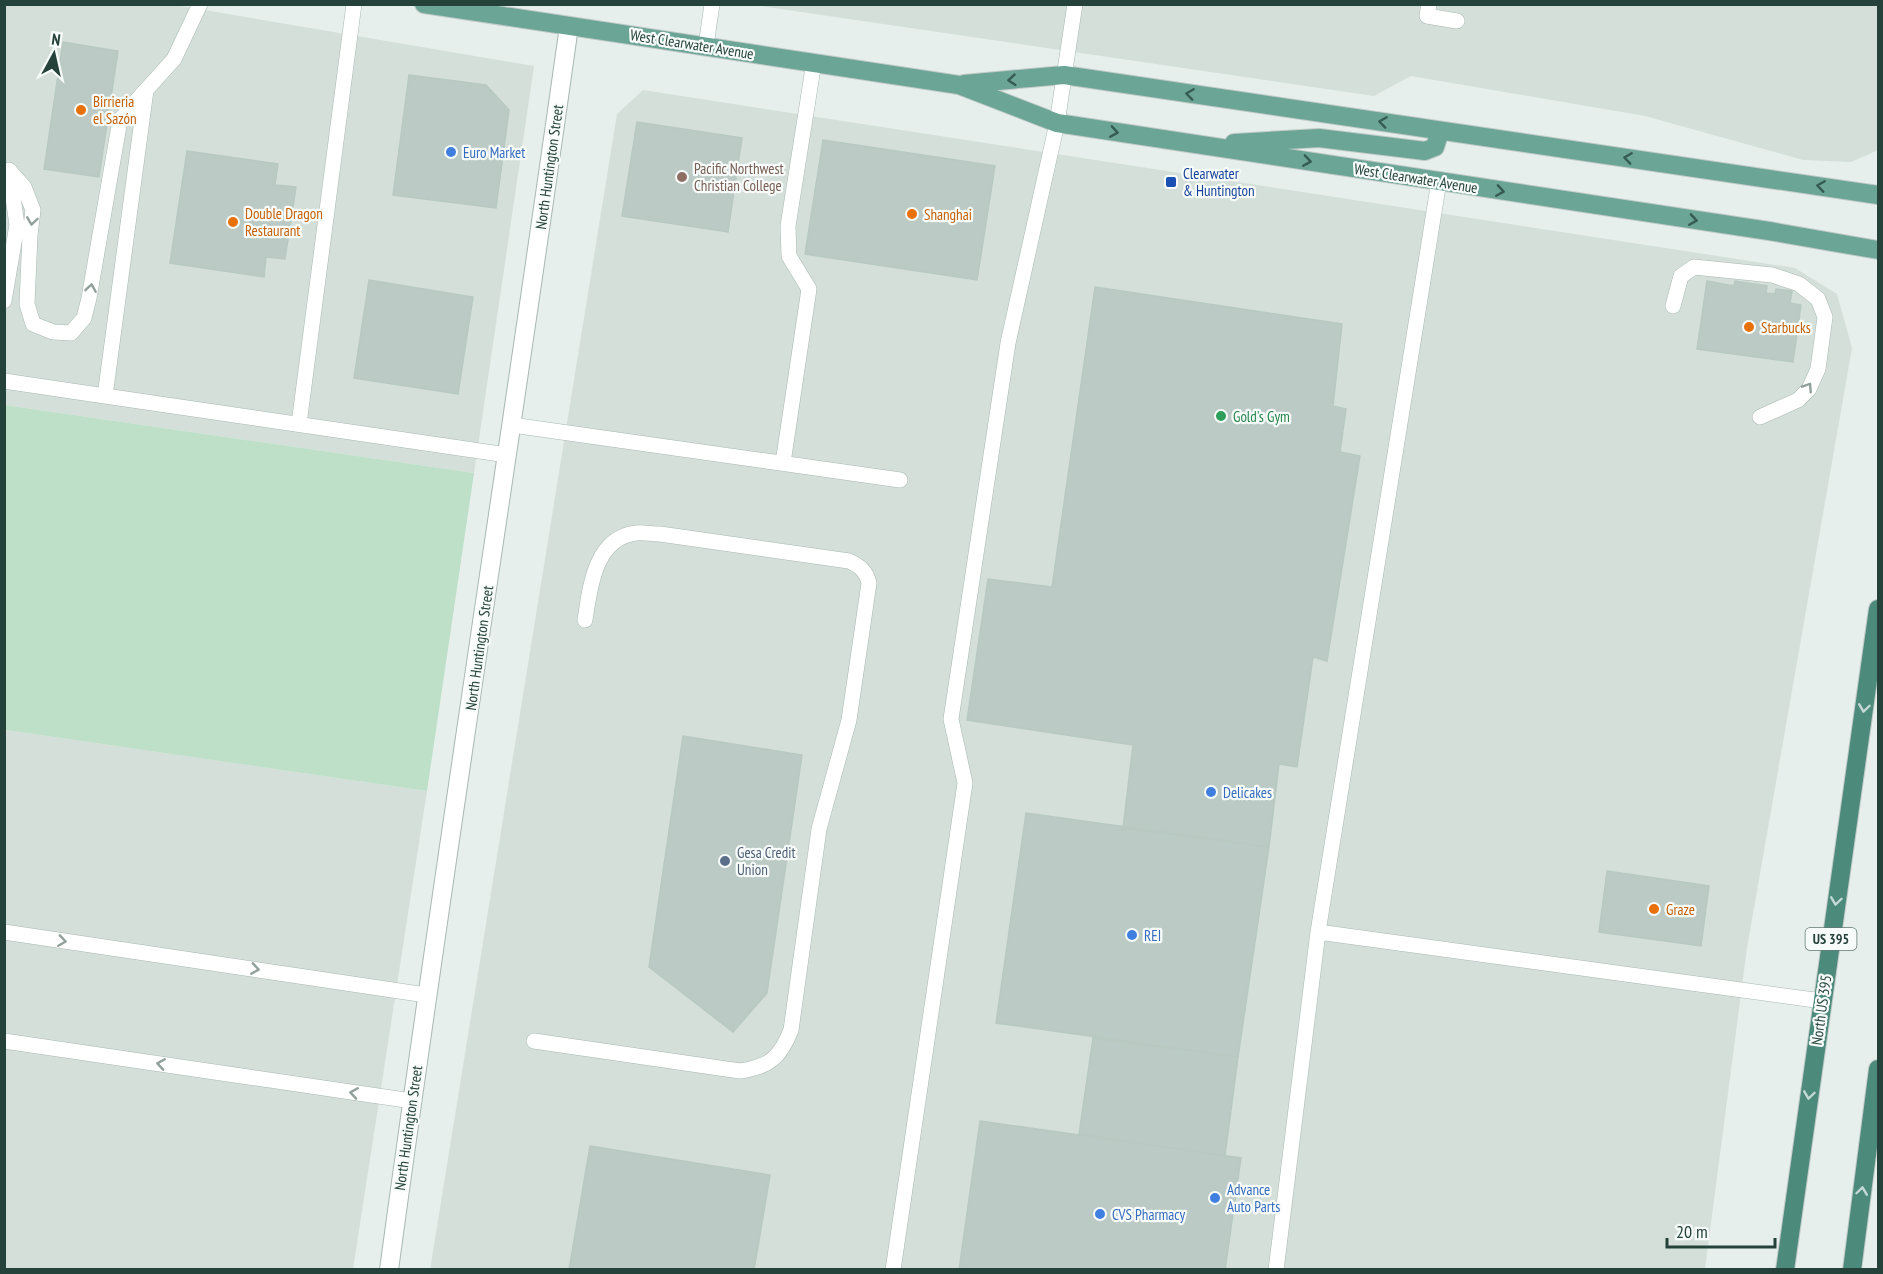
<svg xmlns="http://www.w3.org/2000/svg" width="1883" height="1274" viewBox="0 0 1883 1274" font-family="'PT Sans Narrow',sans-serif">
<rect width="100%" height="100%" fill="#e6efeb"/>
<path fill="#d4dfda" d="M5 5H175L534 66 474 473 5 405Z
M753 5H1878V150L1851 162 1803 160 1645 116 1411 76 1374 96Z
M643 90 1795 268 1837 294 1852 348 1747 948 1705 1269 430 1270 617 114Z
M5 730 427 791 353 1269 5 1270Z"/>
<path fill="#bfe0c8" d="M5 405 474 473 427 791 5 730Z"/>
<path fill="#bbcac4" stroke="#b8c9c2" stroke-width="1.5" d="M63 42 118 51 99 177 44 169Z
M409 75 486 85 509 110 496 208 393 195Z
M637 122 742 138 728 232 622 216Z
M823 140 995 166 977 280 805 254Z
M187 151 278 164 275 185 296 187 285 259 266 257 264 277 170 263Z
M369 280 473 297 458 394 354 378Z
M1707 281 1734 286 1735 281 1767 286 1766 293 1775 294 1776 289 1792 291 1790 303 1801 305 1793 362 1697 349Z
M1095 287 1342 324 1333 406 1346 409 1340 452 1360 456 1327 661 1313 657 1297 767 1279 764 1269 847 1123 828 1133 745 967 720 988 579 1052 587Z
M683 736 802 755 767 993 733 1032 649 967Z
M1026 813 1269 847 1238 1057 996 1023Z
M1607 871 1709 886 1701 946 1599 932Z
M1093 1038 1238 1057 1225 1156 1079 1134Z
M980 1121 1241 1158 1225 1270H959Z
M590 1146 770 1175 754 1270H569Z"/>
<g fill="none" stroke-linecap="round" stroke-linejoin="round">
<g stroke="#a8b8b2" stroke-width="16">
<path id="service" d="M1429 4 1427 16 1457 21
M706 46 712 4
M9 170 24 187 33 210 30 235 27 304 33 324 53 332 71 333 84 318 89 298 120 120 145 91
M4 301 17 225 9 170
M1673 306 1681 276 1694 267 1772 275 1799 284 1818 299 1825 317 1818 369 1809 389 1798 400 1760 417
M4 381 105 396 146 90 174 59 200 4
M105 396 507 455
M299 424 354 4
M512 425 900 480
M783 463 809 289 789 256 788 226 814 62
M4 932 426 995
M1318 932 1822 1001
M4 1041 412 1101
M534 1041 740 1071C769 1067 780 1058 791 1030L819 829 849 720 869 583C866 571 860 566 849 561L660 534C652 534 643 532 636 533 594 538 590 589 585 620
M893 1270 965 783 951 719 1008 343 1057 123 1075 4
M1276 1270 1318 932 1439 181"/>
</g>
<g stroke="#a8b8b2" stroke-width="20">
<path id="tertiary" d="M389 1270C445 854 511 441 569 26"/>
</g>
<g stroke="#c2cac8" stroke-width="20">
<path id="primary" d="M424 4 959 85 1057 123 1769 231 1878 250
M964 84 1064 75 1878 195
M1234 143 1319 138 1425 151 1435 147 1440 131"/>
</g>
<g stroke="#c2cac8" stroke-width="20">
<path id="trunk" d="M1785 1270 1878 609
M1852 1270 1878 1069"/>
</g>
<use href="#service" stroke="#fff" stroke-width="15"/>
<use href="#tertiary" stroke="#fff" stroke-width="18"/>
<use href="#primary" stroke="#6aa596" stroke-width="18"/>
<use href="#trunk" stroke="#4c8a7c" stroke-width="18"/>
</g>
<defs><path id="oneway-chevron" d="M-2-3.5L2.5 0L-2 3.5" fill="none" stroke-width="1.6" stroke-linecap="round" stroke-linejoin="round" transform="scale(1.5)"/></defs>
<g stroke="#365b51">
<use href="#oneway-chevron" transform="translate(1012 80) rotate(175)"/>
<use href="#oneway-chevron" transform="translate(1190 94) rotate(-172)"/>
<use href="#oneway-chevron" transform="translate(1383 122) rotate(-172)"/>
<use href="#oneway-chevron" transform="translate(1114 132) rotate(9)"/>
<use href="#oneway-chevron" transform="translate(1628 158) rotate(-172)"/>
<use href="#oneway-chevron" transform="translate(1307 161) rotate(9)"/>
<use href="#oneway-chevron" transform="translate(1821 186) rotate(-172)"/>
<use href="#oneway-chevron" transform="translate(1500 191) rotate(9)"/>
<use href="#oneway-chevron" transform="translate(1693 220) rotate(9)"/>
</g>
<g stroke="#92a09c">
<use href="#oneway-chevron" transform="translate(32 221) rotate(98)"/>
<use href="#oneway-chevron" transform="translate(91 288) rotate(-81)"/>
<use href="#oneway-chevron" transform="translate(1808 387) rotate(-57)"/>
<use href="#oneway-chevron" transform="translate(62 941) rotate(8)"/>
<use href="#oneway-chevron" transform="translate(255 969) rotate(9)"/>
<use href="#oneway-chevron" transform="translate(161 1064) rotate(-171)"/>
<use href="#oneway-chevron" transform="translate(354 1093) rotate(-171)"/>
</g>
<g stroke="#c4d9d4">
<use href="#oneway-chevron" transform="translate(1864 708) rotate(98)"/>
<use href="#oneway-chevron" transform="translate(1836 901) rotate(98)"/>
<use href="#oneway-chevron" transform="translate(1809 1095) rotate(98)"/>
<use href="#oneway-chevron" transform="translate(1862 1191) rotate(-82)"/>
</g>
<g fill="#e8710a" stroke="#f7fbf9" stroke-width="2">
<circle cx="81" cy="110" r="6"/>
<circle cx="912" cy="214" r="6"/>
<circle cx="233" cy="222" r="6"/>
<circle cx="1749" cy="327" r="6"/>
<circle cx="1654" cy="909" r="6"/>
</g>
<g fill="#3f7fe0" stroke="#f7fbf9" stroke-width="2">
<circle cx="451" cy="152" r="6"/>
<circle cx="1211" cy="792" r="6"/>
<circle cx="1132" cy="935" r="6"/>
<circle cx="1215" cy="1198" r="6"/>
<circle cx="1100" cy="1214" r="6"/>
</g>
<circle fill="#8d6e63" stroke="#f7fbf9" stroke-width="2" cx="682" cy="177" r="6"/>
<rect fill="#1a4fb4" stroke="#f7fbf9" stroke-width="2" x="1165" y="176" width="12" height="12" rx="3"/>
<circle fill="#2e9e5b" stroke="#f7fbf9" stroke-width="2" cx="1221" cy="416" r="6"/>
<circle fill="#5c6f8a" stroke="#f7fbf9" stroke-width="2" cx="725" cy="861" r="6"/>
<g text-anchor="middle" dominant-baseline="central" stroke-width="4.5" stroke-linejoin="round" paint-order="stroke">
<rect fill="#f7fbf9" stroke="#637a73" stroke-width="1.5" x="1805.5" y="928" width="51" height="22" rx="4.5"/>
<g font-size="14" font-weight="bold" fill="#24423a">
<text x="1831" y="939">US 395</text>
</g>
<g font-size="15" fill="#24423a" stroke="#f7fbf9">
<text transform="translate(692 44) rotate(9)">West Clearwater Avenue</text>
<text transform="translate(549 167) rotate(-82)">North Huntington Street</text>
<text transform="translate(1416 178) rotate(9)">West Clearwater Avenue</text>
<text transform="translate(479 648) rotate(-82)">North Huntington Street</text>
<text transform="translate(1821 1010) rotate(-82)">North US 395</text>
<text transform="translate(408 1128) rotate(-82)">North Huntington Street</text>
</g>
<g font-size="15" fill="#c56008" stroke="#f7fbf9" text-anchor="start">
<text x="93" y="101">Birrieria<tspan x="93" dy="17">el Sazón</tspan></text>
<text x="245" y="213">Double Dragon<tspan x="245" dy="17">Restaurant</tspan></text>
<text x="924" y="214">Shanghai</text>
<text x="1761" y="327">Starbucks</text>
<text x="1666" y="909">Graze</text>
</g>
<g font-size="15" fill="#366cbe" stroke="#f7fbf9" text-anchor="start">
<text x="463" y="152">Euro Market</text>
<text x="1223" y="792">Delicakes</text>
<text x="1144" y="935">REI</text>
<text x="1227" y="1189">Advance<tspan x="1227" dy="17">Auto Parts</tspan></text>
<text x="1112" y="1214">CVS Pharmacy</text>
</g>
<g font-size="15" fill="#785e54" stroke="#f7fbf9" text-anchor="start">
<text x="694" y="168">Pacific Northwest<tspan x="694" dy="17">Christian College</tspan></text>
</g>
<g font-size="15" fill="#164399" stroke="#f7fbf9" text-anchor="start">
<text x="1183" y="173">Clearwater<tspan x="1183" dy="17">&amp; Huntington</tspan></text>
</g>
<g font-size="15" fill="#27864d" stroke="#f7fbf9" text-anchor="start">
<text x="1233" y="416">Gold's Gym</text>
</g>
<g font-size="15" fill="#4e5e75" stroke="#f7fbf9" text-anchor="start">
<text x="737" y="852">Gesa Credit<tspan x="737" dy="17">Union</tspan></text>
</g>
</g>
<rect width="1883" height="1274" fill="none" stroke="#24423a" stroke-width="12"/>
<g transform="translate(54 54) rotate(8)" stroke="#f7fbf9" stroke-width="4.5" paint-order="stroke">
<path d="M0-4.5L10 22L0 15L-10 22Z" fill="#24423a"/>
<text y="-9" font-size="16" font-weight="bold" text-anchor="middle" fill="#24423a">N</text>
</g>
<path d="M1667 1238v9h108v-9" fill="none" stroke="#24423a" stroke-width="3"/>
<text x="1676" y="1238" font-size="18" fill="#24423a" stroke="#f7fbf9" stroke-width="4.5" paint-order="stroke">20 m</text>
</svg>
